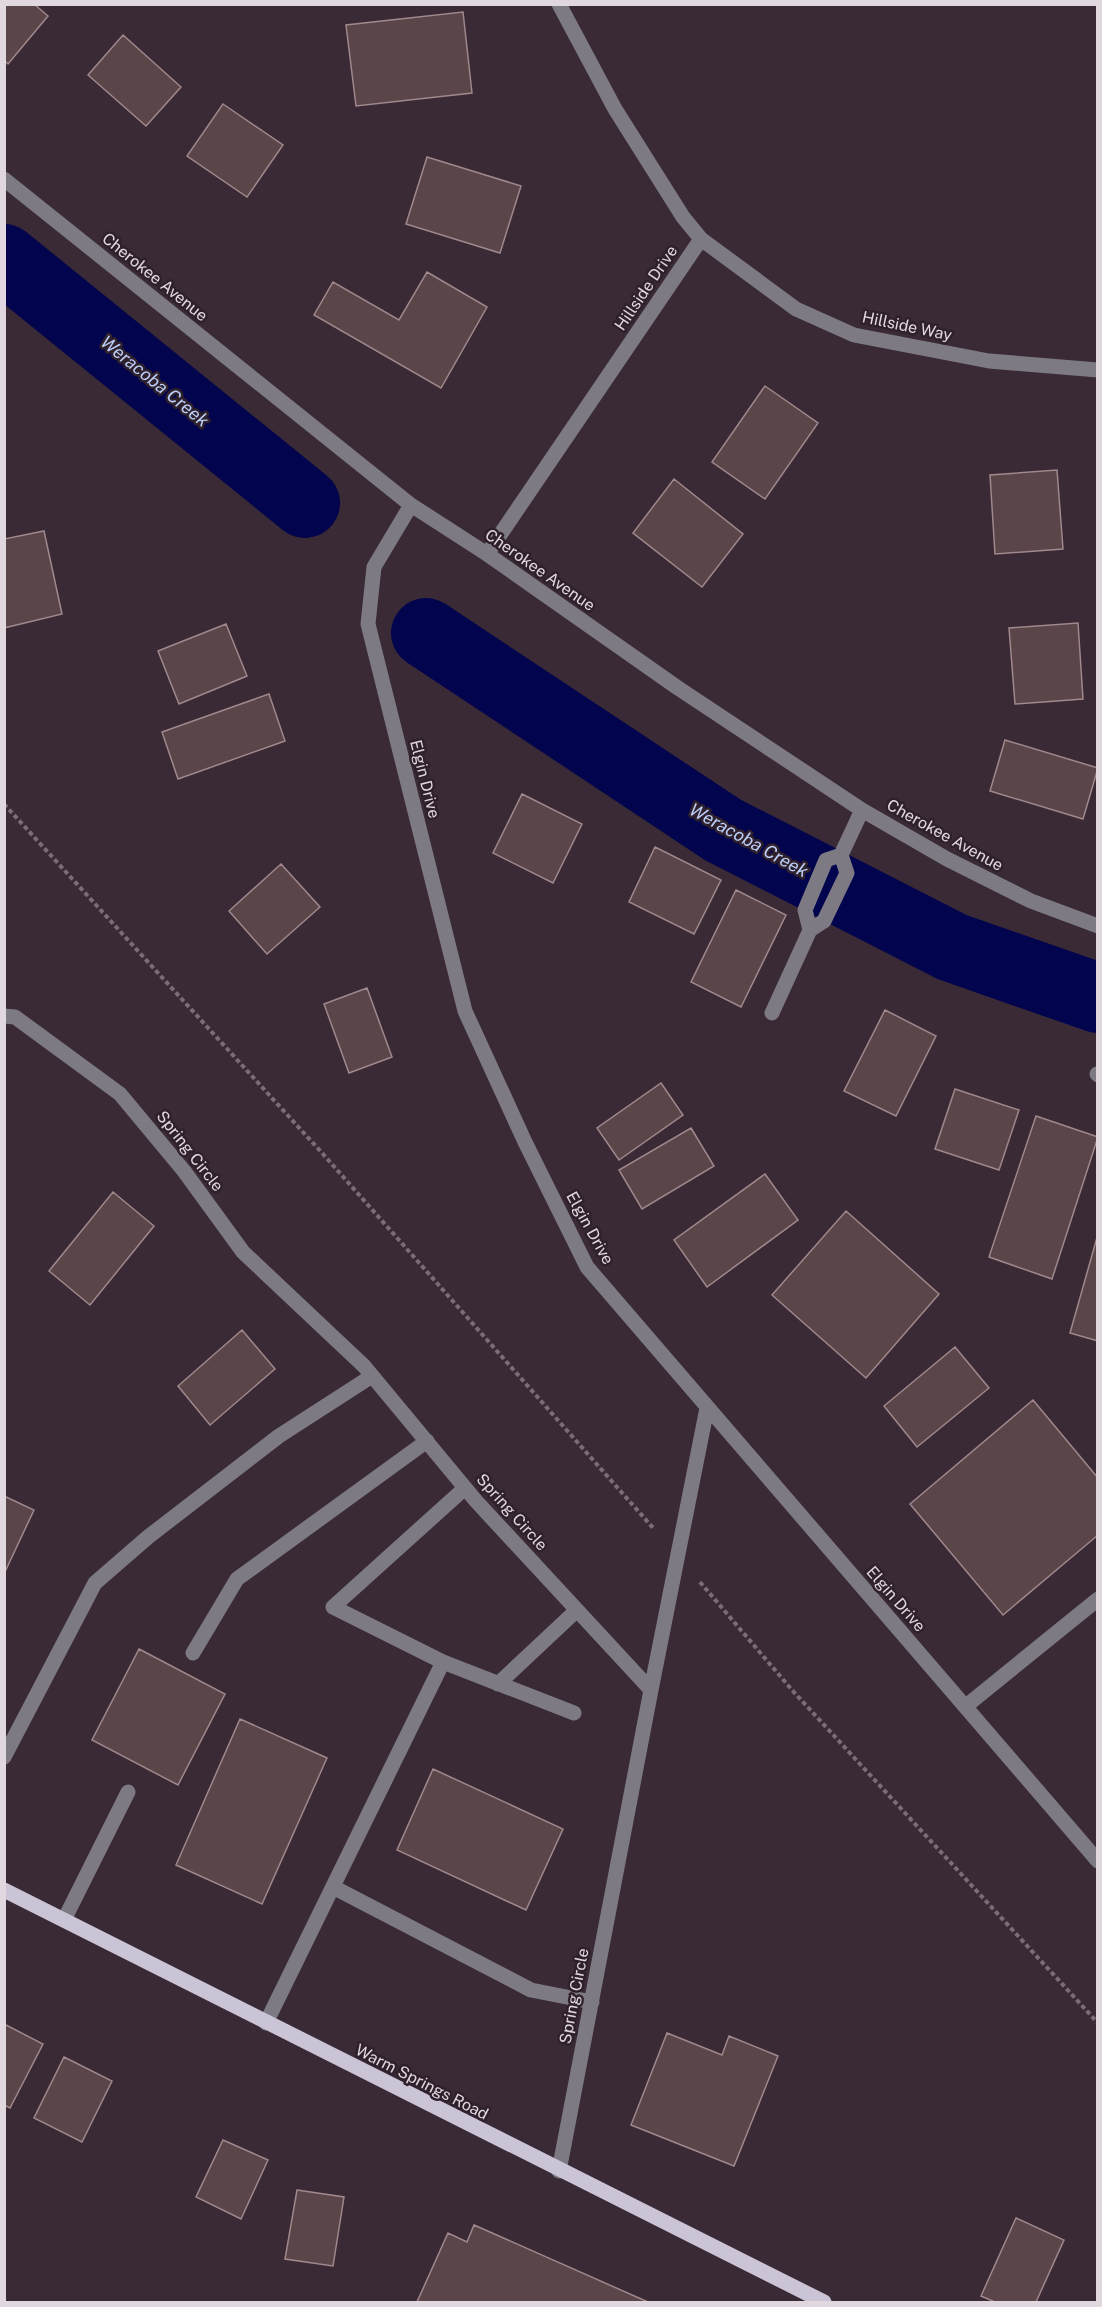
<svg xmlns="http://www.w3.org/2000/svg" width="1102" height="2307" viewBox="0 0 1102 2307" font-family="'Public Sans',sans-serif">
<rect width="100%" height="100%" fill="#392a36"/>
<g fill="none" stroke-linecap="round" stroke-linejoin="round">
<path stroke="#02044d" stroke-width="70" d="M4 259 305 503
M426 633 723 830 952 947 1098 998"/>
</g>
<path fill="#5a4548" stroke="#a0888c" stroke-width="1.5" d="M4 4H34L48 16 8 64 4 60Z
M463 12 472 93 356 106 346 25Z
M123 35 181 87 146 126 88 75Z
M223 104 283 145 247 197 187 156Z
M427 157 521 186 500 253 406 224Z
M427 272 487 307 441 388 314 315 333 282 399 320Z
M765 386 818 423 765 499 712 462Z
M1057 470 1063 549 995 554 990 475Z
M674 479 743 534 702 587 633 533Z
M44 531 62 614 4 628V539Z
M1078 623 1083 699 1015 704 1009 628Z
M226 624 247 676 179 704 158 651Z
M269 694 285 741 178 779 162 732Z
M1005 740 1098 768 1083 819 990 791Z
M522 794 582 824 553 883 493 853Z
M655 847 721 880 694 934 629 902Z
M281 864 320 907 267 954 229 911Z
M736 890 786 915 741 1007 691 982Z
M367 988 392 1057 349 1073 324 1004Z
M885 1010 936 1036 896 1116 844 1091Z
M661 1083 683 1115 619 1160 597 1128Z
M955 1089 1019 1110 999 1170 935 1149Z
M1036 1116 1098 1137 1052 1279 989 1257Z
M691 1128 714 1166 642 1209 619 1170Z
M765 1174 798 1220 707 1287 674 1240Z
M113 1192 154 1226 90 1305 49 1271Z
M846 1211 939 1294 866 1378 772 1295Z
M1098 1234V1341L1070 1333Z
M242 1330 275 1369 210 1425 178 1386Z
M955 1347 989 1388 917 1447 884 1406Z
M1033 1400 1098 1478V1535L1003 1615 910 1504Z
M4 1496 34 1510 4 1574Z
M139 1649 225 1694 178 1785 92 1740Z
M240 1719 327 1758 262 1904 176 1865Z
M433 1769 563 1829 526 1910 397 1850Z
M4 2024 43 2044 10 2108 4 2105Z
M667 2033 722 2055 729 2036 778 2056 734 2166 631 2125Z
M64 2057 112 2081 82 2142 34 2118Z
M223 2140 268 2160 241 2219 196 2197Z
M297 2190 344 2197 333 2266 285 2259Z
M1016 2218 1064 2240 1036 2302H995L981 2296Z
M474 2225 648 2302H417L448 2233 467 2242Z"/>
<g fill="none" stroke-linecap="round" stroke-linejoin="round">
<path stroke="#7a6d78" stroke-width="4" stroke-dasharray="4.5 3" stroke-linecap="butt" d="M4 804 323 1154 654 1529
M700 1582 792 1690 1098 2023"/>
<path stroke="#7d7a83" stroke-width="15" d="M559 4 615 109 683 217 701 239 796 309 854 335 989 361 1098 370
M4 179 411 505 487 554 678 688 862 810 947 859 1031 901 1098 926
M411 505 374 567 368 624 465 1011 525 1142 587 1267 1098 1861
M487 554 701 239
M810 930 805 910 826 860 841 855
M772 1013 810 930 824 921 847 873 841 855 862 810
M4 1016 15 1017 120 1094 184 1171 243 1252 364 1366 476 1501 651 1690 559 2171
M1097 1074 1098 1075
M465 1488 333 1607 443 1662 574 1713
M193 1653 237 1579 427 1441
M498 1684 577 1610
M651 1690 707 1408
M966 1706 1098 1599
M4 1757 95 1583 148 1537 279 1436 372 1376
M333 1887 531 1990 592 2002
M64 1920 128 1792
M266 2023 443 1662"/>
<path stroke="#cac4d6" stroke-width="15" d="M4 1890 824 2302"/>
</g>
<g text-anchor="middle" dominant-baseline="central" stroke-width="5" stroke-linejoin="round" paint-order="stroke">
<g font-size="16" fill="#e1d7df" stroke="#2f212c">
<text transform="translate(155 277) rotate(39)">Cherokee Avenue</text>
<text transform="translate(646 288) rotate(-56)">Hillside Drive</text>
<text transform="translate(907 326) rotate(12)">Hillside Way</text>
<text transform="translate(540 570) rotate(35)">Cherokee Avenue</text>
<text transform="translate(425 779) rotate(76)">Elgin Drive</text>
<text transform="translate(945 835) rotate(29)">Cherokee Avenue</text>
<text transform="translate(190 1151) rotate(52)">Spring Circle</text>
<text transform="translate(590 1228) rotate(61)">Elgin Drive</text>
<text transform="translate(512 1512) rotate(48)">Spring Circle</text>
<text transform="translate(896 1599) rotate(49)">Elgin Drive</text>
<text transform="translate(574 1996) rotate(-79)">Spring Circle</text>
<text transform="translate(422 2082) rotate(27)">Warm Springs Road</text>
</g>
<g font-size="18" font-style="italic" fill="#bbcef8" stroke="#2f212c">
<text transform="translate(155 381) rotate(39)">Weracoba Creek</text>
<text transform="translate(749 840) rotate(29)">Weracoba Creek</text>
</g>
</g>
<rect width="1102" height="2307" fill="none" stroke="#e1d7df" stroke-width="12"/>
</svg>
